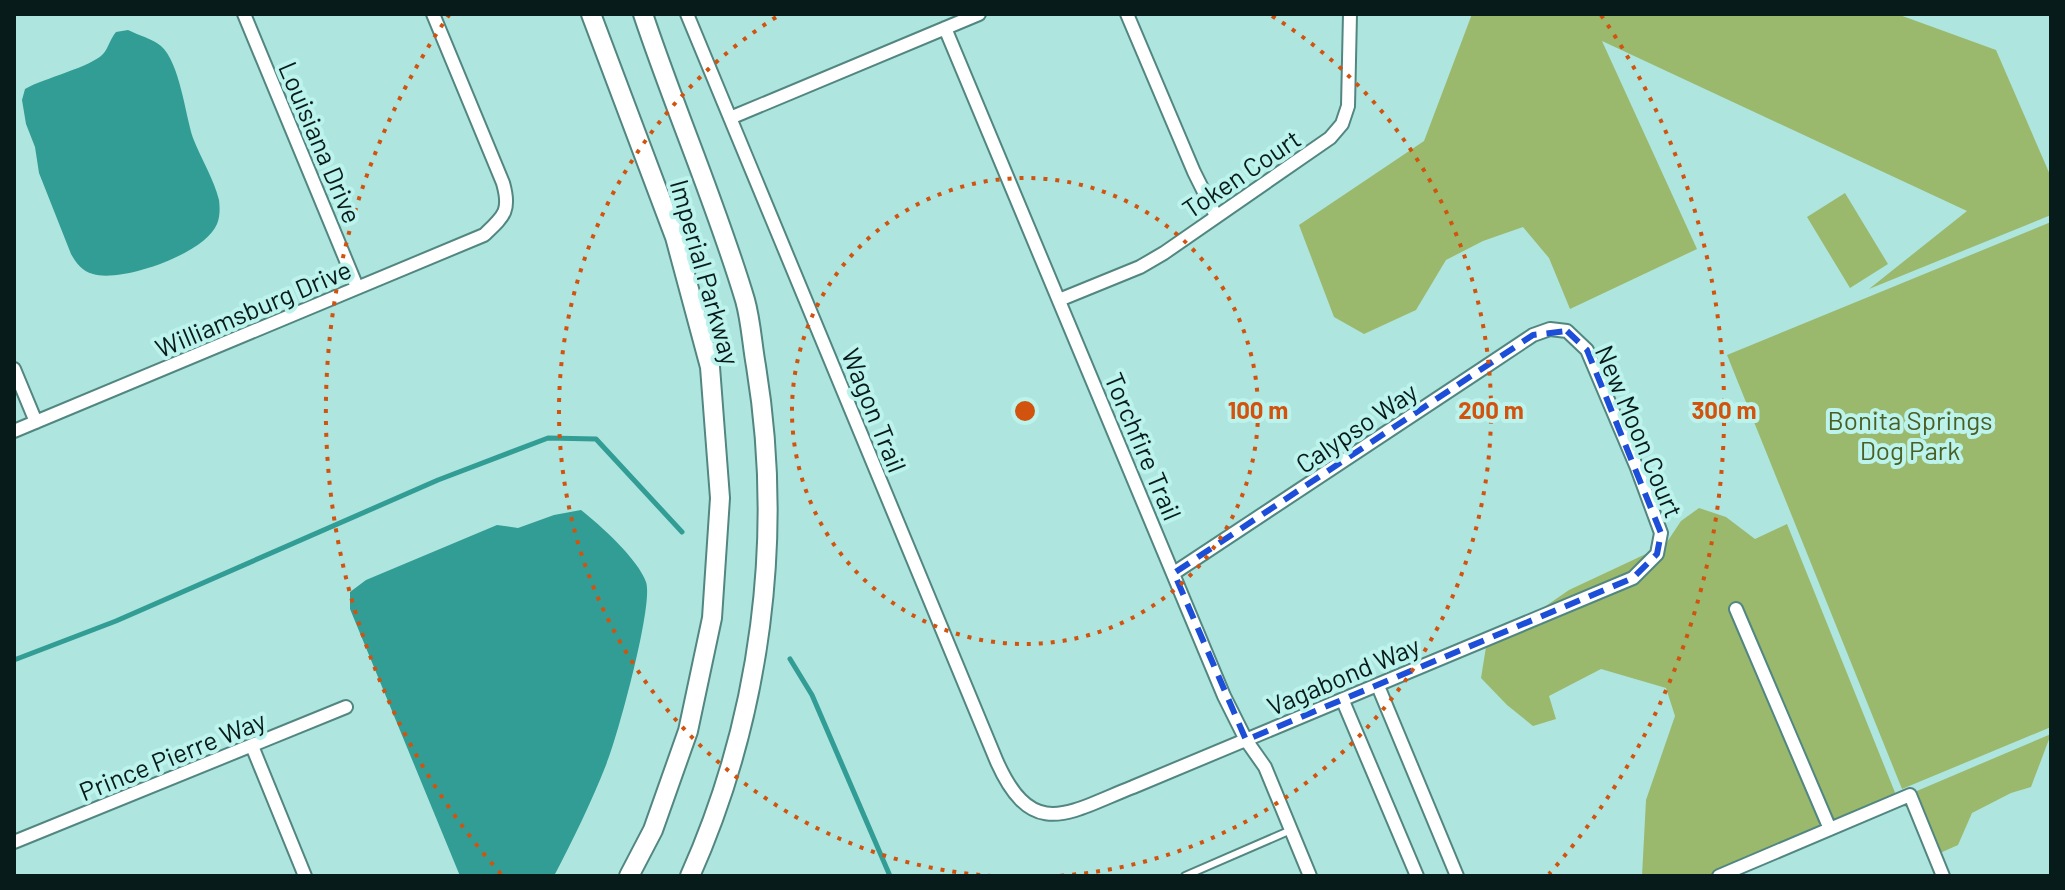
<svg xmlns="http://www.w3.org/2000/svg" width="2065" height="890" viewBox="0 0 2065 890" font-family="Barlow,sans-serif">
<rect width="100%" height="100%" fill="#afe5df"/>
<path fill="#9ab96d" d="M1472 14H1897L1996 50 2051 177V215L1869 289 1967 211 1602 41 1697 249 1570 309 1549 258 1523 227 1483 241 1446 260 1416 310 1364 334 1334 317 1299 225 1424 141Z
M1845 193 1888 264 1850 288 1807 217Z
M2051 222V727L1902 789 1727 355Z
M1699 508 1726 517 1755 539 1787 524 1896 795 1905 796 2051 734 2031 787 2011 793 1972 813 1958 845 1940 853 1910 808 1893 803 1867 808 1724 866V876H1642L1646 800 1675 716 1666 688 1601 669 1549 696 1556 719 1533 726 1507 705 1481 678 1486 647 1569 590 1665 545 1681 521Z"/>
<path fill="#329d94" d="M128 30C138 35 153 39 161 46 180 63 185 114 193 138 201 159 214 179 219 200 220 208 220 217 217 224 205 254 121 283 93 274 82 271 76 263 71 254L39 173 35 147 26 124 22 100 25 89C44 78 91 67 103 54 108 49 110 39 116 32Z
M581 510C600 525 638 559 646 582 654 604 617 739 606 765 591 803 573 840 554 876H460L350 609V592L366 580 497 525 518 528 554 515Z"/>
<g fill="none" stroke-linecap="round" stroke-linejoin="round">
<path stroke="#329d94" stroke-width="5" d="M790 659 812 695 890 876
M14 660 116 621 438 480 548 438 596 439 682 532"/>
<g stroke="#528680" stroke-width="10">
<path id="lane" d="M1185 876 1291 830"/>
</g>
<g stroke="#528680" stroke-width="16">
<path id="street" d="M244 14 357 287
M687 14 997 762C1033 842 1069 812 1133 787L1633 578 1657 554 1661 533 1637 468 1587 350 1567 331 1550 329 1533 335 1482 369 1174 573
M1127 14 1194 172 1216 216
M945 28 1224 696 1246 740 1265 767 1310 876
M730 118 979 14
M1059 300 1140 267 1164 253 1330 138 1342 124 1348 106 1350 14
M14 369 36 422
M14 431 484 235C504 216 511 211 503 183L433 14
M1736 609 1830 829
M1378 686 1457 876
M1343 701 1417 876
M252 746 305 876
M14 842 346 707
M1719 876 1910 795 1943 876"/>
</g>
<g stroke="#528680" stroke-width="22">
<path id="primary" d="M591 14 675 237 710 367 720 498 712 618 688 731 653 830 629 876
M643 14C675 110 716 203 745 300 751 321 752 344 756 366 784 537 761 717 690 876"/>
</g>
<use href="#lane" stroke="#fff" stroke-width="6"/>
<use href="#street" stroke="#fff" stroke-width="12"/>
<use href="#primary" stroke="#fff" stroke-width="18"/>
</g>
<path fill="none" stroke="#1d4ed8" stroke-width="6" stroke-dasharray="16 10" stroke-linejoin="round" d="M1567 331 1587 350 1661 533 1657 554 1633 578 1246 740 1174 573 1533 335Z"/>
<g fill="none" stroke="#d2530d" stroke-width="4" stroke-dasharray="4 8">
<circle cx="1025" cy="411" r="233"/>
<path d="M992 876A466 466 0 0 1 778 16M1272 16A466 466 0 0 1 1058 876"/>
<path d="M501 874A699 699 0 0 1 449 15M1601 15A699 699 0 0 1 1549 874"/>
</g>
<g text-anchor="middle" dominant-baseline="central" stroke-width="8" stroke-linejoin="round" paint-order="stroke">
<g font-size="26" fill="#071c1a" stroke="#bcf3ec">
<text transform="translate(321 142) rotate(67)">Louisiana Drive</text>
<text transform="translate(1241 173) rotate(-34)">Token Court</text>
<text transform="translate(706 272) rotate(74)">Imperial Parkway</text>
<text transform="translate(253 308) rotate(-23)">Williamsburg Drive</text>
<text transform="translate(875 410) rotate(68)">Wagon Trail</text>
<text transform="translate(1356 427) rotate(-34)">Calypso Way</text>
<text transform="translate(1640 431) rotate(67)">New Moon Court</text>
<text transform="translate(1144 446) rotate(67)">Torchfire Trail</text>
<text transform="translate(1343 675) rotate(-23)">Vagabond Way</text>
<text transform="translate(172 755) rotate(-22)">Prince Pierre Way</text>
</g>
<g font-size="26" fill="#495f23" stroke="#bcf3ec">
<text x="1910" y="419">Bonita Springs<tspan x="1910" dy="30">Dog Park</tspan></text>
</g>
</g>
<circle cx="1025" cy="411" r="12" fill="#d2530d" stroke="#bcf3ec" stroke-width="4"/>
<g font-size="24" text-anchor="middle" font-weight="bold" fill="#d2530d" stroke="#bcf3ec" stroke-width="8" stroke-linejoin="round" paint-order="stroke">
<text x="1258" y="419">100 m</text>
<text x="1491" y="419">200 m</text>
<text x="1724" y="419">300 m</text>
</g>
<rect width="2065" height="890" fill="none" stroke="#071c1a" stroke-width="32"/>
</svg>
